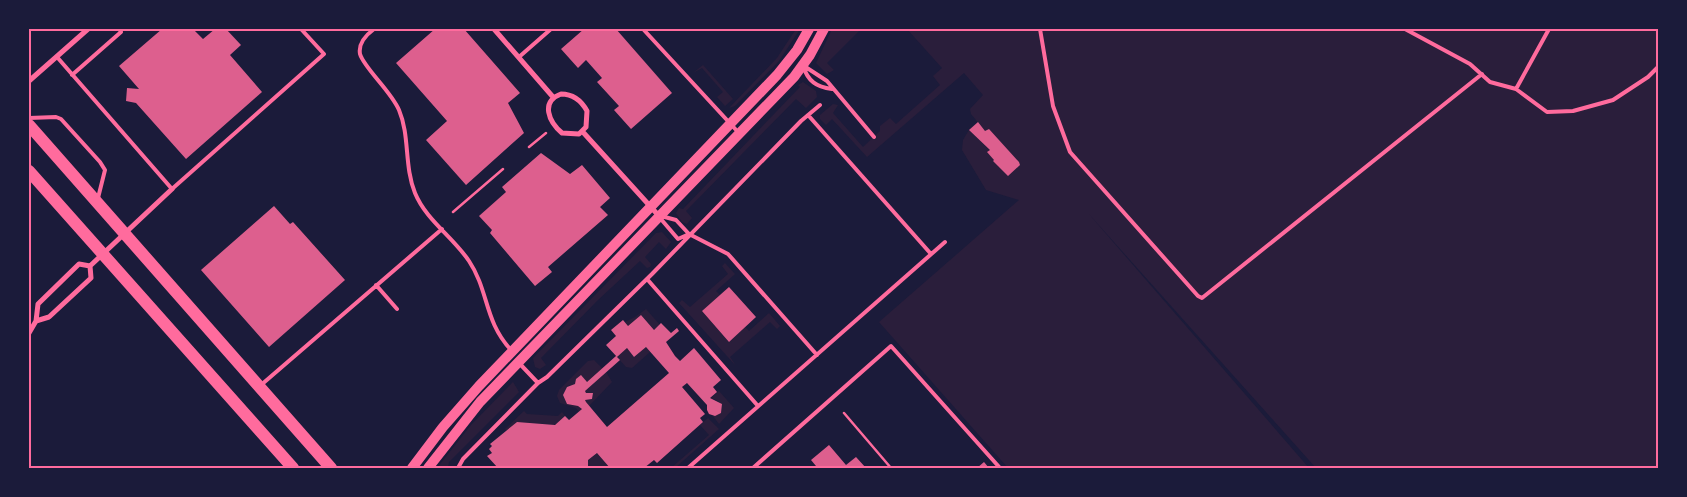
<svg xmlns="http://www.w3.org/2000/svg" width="1687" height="497" viewBox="0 0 1687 497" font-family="'Sofia Sans Condensed',sans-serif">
<rect width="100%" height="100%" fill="#1b1b3a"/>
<path fill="#2a1e3b" d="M796 29H800L779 61 735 106 729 108 777 58Z
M832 29H861L827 63 834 70 827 74 816 63Z
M907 29H1658V468H1316L1088 213 1309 468H1008L879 322 1019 200 986 190 962 150 963 140 969 130 990 150 988 152 994 160 993 161 1008 176 1019 162 989 129 985 131 971 114 970 109 983 95 964 73 867 157 832 119 826 125 820 119V115L833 104 838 105 833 113 863 147 880 131V126L890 118 896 124 940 85 933 76 942 68Z
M703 65 733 99 725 106 717 97 723 92 702 68 693 73Z
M803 82 816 91 817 97 806 108 796 99 686 211 692 218 687 224 682 222 676 213 679 208 683 209 800 87 798 85Z
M662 232 671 242 666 249 659 242 645 257 651 264 650 267 647 268 640 261 598 300 541 358 546 365 540 369 535 367 533 358 656 233Z
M725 263 735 274 716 291 720 295 702 311 729 342 745 327 749 331 769 313 780 326 777 329 770 322 730 357 736 366 679 303 682 300 690 307 728 274 722 266Z
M646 309 660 325 654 330 641 315 628 326 625 322 635 317Z
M646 347 650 352 632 368 626 367 617 357 627 348 634 357Z
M594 360 603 369 587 382 567 386 563 395 567 404 578 406 582 409 579 412 576 408 560 403 557 396 559 390 588 361Z
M606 372 612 382 589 406 585 400 592 399 593 394 586 393 585 391Z
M513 382 519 392 449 462 448 468H437L471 425Z
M719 391 734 408 719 424 713 416 721 413 722 406 718 401 711 398Z
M524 411 527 414 558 416 562 412 565 416 555 425 517 422 507 431 505 429Z
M708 418 719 429 675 468H671L709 435 700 425Z
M597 453 610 468H588V460Z"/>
<path fill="#dd5f8e" d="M162 29H193L203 39 215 29H226L241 45 230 55 262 92 186 159 136 103 126 101 127 88 139 89 119 66Z
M435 29H464L520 93 508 103 524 133 466 185 426 140 447 121 396 63Z
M584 29H616L672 93 631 129 614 110 619 106 597 82 602 78 586 60 578 68 561 49Z
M978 122 985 131 989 129 1019 162 1020 165 1008 176 993 161 994 160 987 152 990 150 969 130Z
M541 153 570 174 582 165 610 198 600 207 608 215 548 267 552 272 535 286 490 233 492 230 479 216 506 192 502 187Z
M274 206 290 224 293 222 345 280 269 347 201 270Z
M729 287 756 317 729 342 702 311Z
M641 315 654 330 661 323 671 333 677 328 679 331 666 342 675 356 680 361 694 348 721 380 713 387 717 392 710 398 722 404 721 413 715 416 709 414 707 410V405L687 383 682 387 705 414 700 418 703 422 657 463 654 460 644 468H610L597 453 588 460V468H498L487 456 492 453 489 449 492 446 490 444 517 422 555 425 565 416 569 420 582 409 578 406 567 404 563 395 567 387 575 384 576 379 581 375 587 382 616 356 620 360 585 391 586 393H593L592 399 585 400 586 402 607 427 669 373 646 347 634 357 627 348 617 357 606 345 616 336 611 330 623 320 628 326Z
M829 445 846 465 856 457 866 468H813L816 466 811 460Z
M984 462 989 468H977Z"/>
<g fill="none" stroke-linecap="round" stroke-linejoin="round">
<path stroke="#ff6b9d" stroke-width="2.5" d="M529 147 546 133
M453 212 503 169
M844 413 891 468"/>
<path stroke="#ff6b9d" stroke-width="4" d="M374 29C366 35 358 43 360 54 364 68 391 91 399 110 410 136 404 166 415 193 426 220 453 237 469 261 489 291 484 321 511 350
M643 29 738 132
M1040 29 1053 106 1070 152 1198 296 1202 298 1482 74
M1405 29 1470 64 1490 82 1516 89 1547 112 1573 111 1613 100 1648 77 1658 67
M57 57 172 189 324 54 301 29
M519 57 551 29
M803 66C808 81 816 87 832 89
M804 66 827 81 874 137
M72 75 121 32 119 29
M1516 89 1549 29
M808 115 931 254
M29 118 56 117 61 119 100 162 105 170 98 198
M661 216 676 220 689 234 728 254 817 355
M660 218 678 239 687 235
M647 279 758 406
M376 285 397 309
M520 364 538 383 547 377 652 274 801 121 820 105
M261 385 442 229
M458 468 463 459 538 383
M688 468 945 242
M753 468 891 346 1000 468"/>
<path stroke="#ff6b9d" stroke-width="5" d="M494 29 553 97
M29 81 88 29
M561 94C573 94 581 100 587 111L586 127 579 134 562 133C549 122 540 102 561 94Z
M582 131 659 216
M90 266 172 189
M36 321 49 317 91 278 90 266
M29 333 36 321 38 304 79 264 90 266"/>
<path stroke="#ff6b9d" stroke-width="10" d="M412 468 443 427 479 386 777 75 797 50 809 29
M428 468 480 402 794 77 810 55 824 29"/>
<path stroke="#ff6b9d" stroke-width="12" d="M29 125 331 468
M29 171 293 468"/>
</g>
<rect width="1687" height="497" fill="none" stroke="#1b1b3a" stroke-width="60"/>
<rect x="30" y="30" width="1627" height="437" fill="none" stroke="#ff6b9d" stroke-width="2"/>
</svg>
